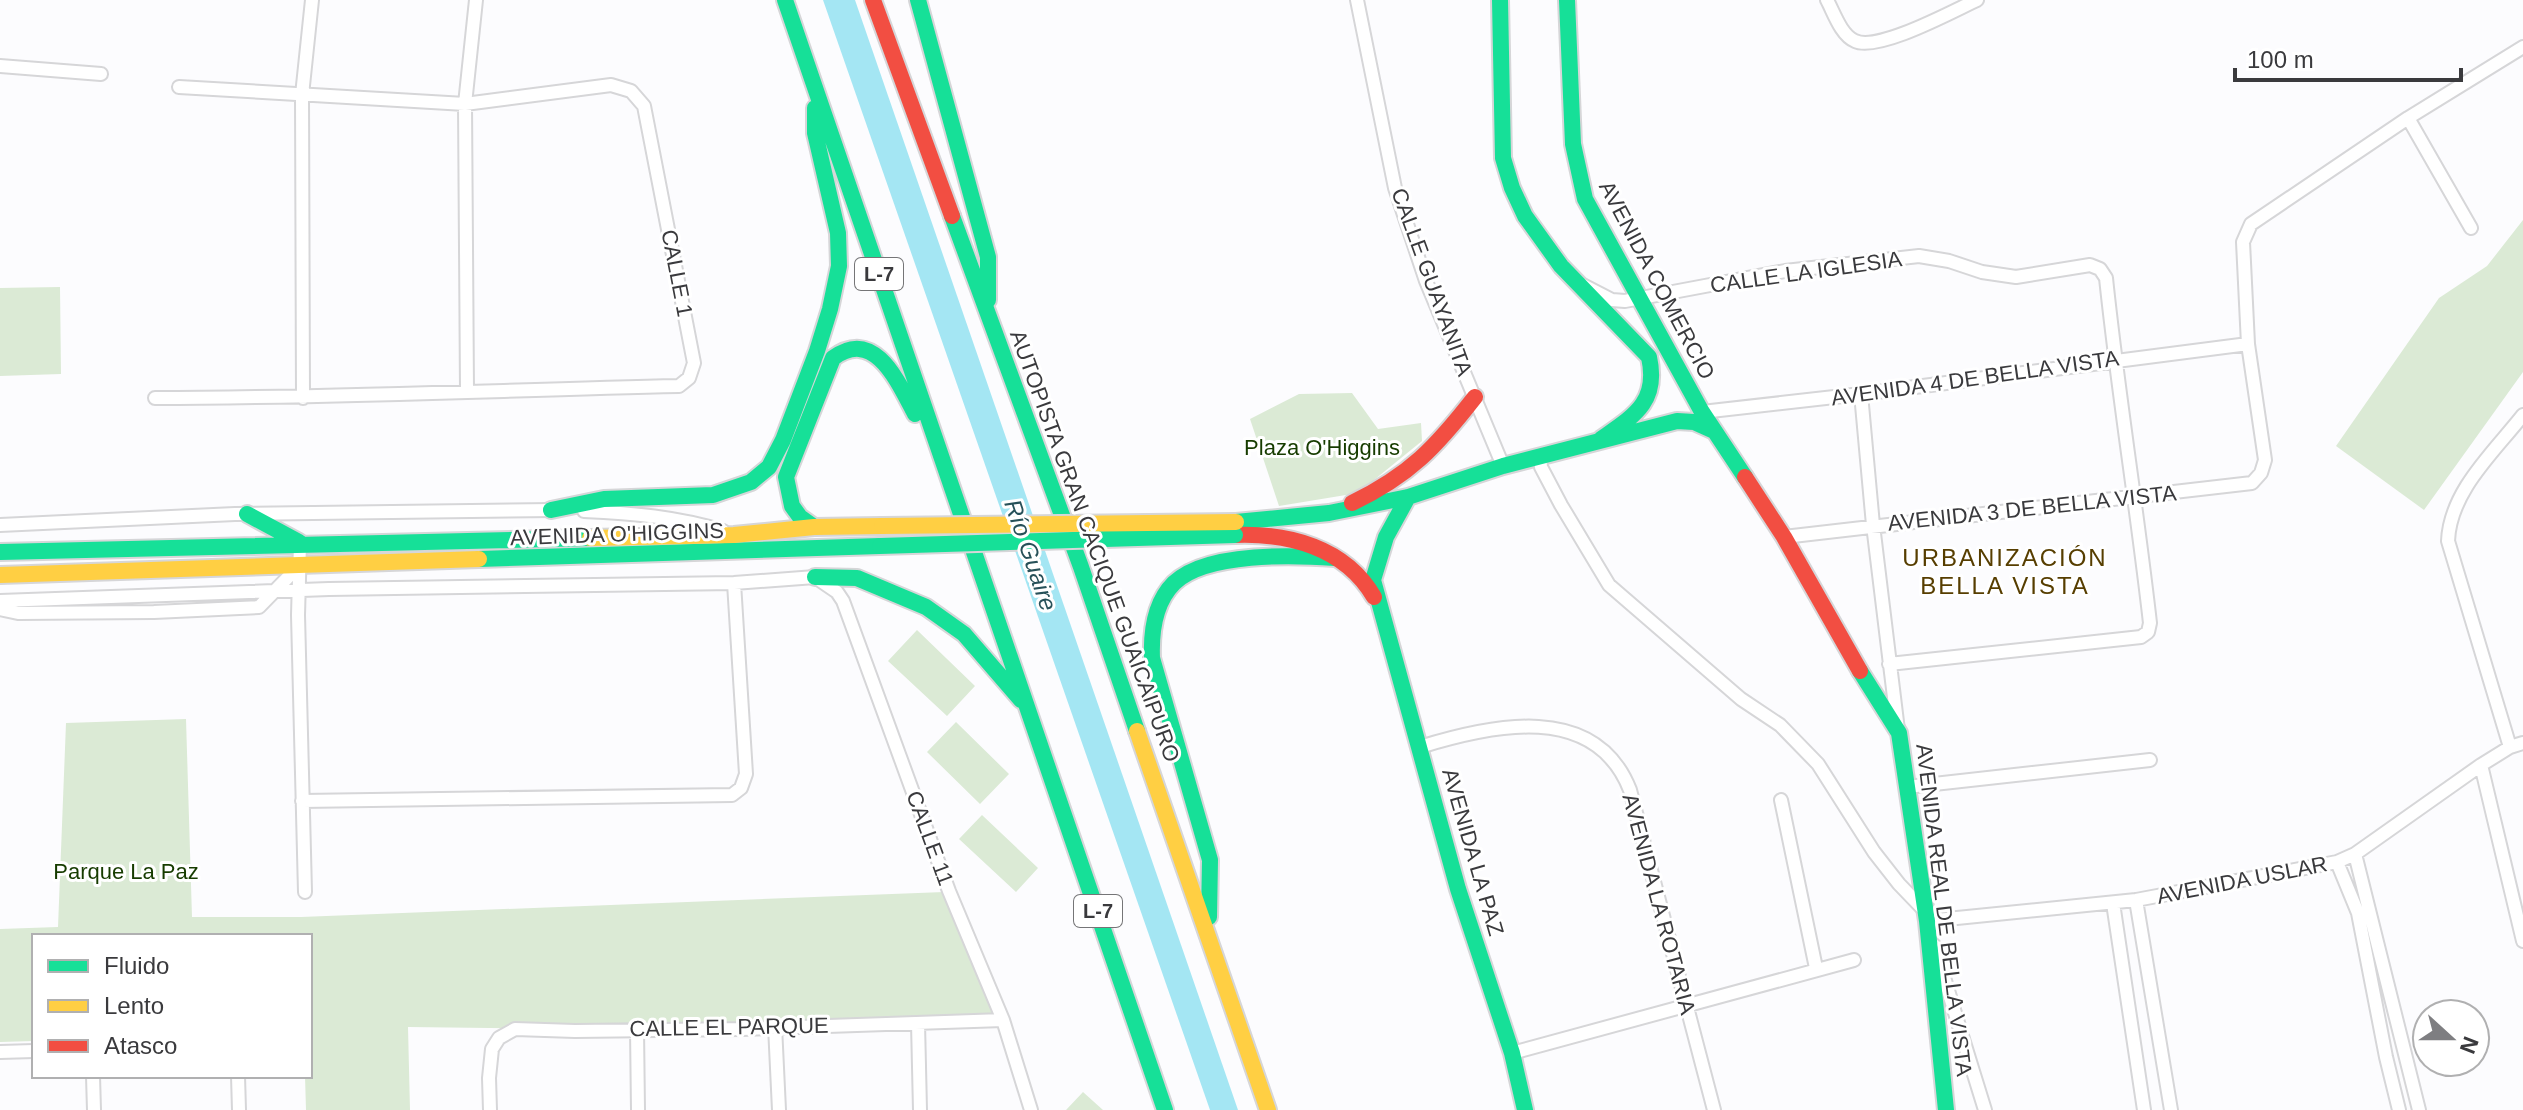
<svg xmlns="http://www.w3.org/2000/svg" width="2523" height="1110" viewBox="0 0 2523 1110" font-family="Helvetica,sans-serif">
<rect width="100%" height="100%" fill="#fcfcfe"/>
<path fill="#dbead5" d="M2523 220V372L2424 510 2336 446 2439 298 2487 266Z
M60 287 61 374 0 376V288Z
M1352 393 1378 429 1421 423 1422 441 1358 493 1279 506 1250 419 1299 394Z
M917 630 975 686 947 716 888 661Z
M186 719 192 917H301L944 892 997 1019 576 1029 408 1027 410 1110H306L305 1076H310V936H34V1041L0 1042V929L58 927 66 723Z
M956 722 1009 774 980 804 927 752Z
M982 815 1038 868 1016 892 959 839Z
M1083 1092 1103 1110H1066Z"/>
<path fill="#a4e6f3" d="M823 0H855L1238 1110H1210Z"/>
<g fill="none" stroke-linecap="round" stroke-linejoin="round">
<g stroke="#d6d6d8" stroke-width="16">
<path id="street" d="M1357 0 1395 188 1426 281 1503 466
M1827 0C1834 13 1841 35 1855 41 1878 52 1953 11 1977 0
M0 66 101 74
M2408 118 2471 228
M1583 285 1612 300 1625 301 1785 271 1919 256 1949 261 1982 272 2016 277 2090 265 2100 269 2106 278C2118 393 2137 508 2150 623L2148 632 2141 637 1889 664
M467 391 465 104 476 0
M1861 394 1873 525 1898 730
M155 398C330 398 504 390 679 386L689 378 694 363 644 106 631 91 611 85 465 104 179 87
M303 398 302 95 312 0
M1702 412 1861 394 2248 344
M1540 456 1541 467 1561 505 1609 585 1741 699 1780 725 1818 764 1874 852 1899 884 1924 910
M584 511C632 513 677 517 723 531
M0 525 235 514 554 510
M1784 537 2252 483 2261 473 2265 460 2248 344 2243 242 2251 224 2408 118 2523 47
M300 543 298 615 305 892
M0 601 329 589 734 583 815 577 837 592 843 601 949 891 1003 1020 1031 1110
M0 609 18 613 154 612 259 607 300 565
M1420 747C1491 725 1595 701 1630 790L1714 1110
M2510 747 2448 541C2450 491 2494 452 2523 415
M2481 765 2523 941
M1907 787 2150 760
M1781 800 1816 968
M302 801 732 795 741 788 746 774 734 583
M2355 854 2419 1110
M2337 862 2358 913 2386 1057 2399 1110
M2136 900 2171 1110
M2113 903 2144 1110
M1929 927 1927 921 2136 900 2337 862 2355 854 2481 765 2510 747 2523 743
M1934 945 1985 1110
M918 1023 920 1110
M775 1026 779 1110
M637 1029 638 1110
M0 1052 34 1051
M1512 1053 1854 960
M93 1076 94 1110
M238 1076 239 1110
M490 1110 489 1078 492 1049 499 1038 515 1029 575 1031 742 1029 1003 1020"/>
</g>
<g stroke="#d6d6d8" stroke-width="20">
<path id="fast" d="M785 0 1165 1110
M918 0 988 257V300
M1500 0 1503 158 1512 188 1525 216 1561 266 1649 357C1659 402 1634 416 1601 439
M1567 0 1573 144 1585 199 1702 412 1745 477
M952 216 1081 567 1137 731
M1408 497 1386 537 1373 580 1458 889 1512 1053 1525 1110
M551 510 604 499 713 495 751 482 769 467 783 440 817 351 830 309 839 266 838 233 815 133V108
M247 514 299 542
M1236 522 1329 513 1408 497 1503 466 1677 421 1694 422 1714 431
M814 527 800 517 792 506 786 477 833 358C875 327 898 382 915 414
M0 552 590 538
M479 559 880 546
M815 577 857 578 926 607 964 634 1021 700
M1860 671 1899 733 1927 921 1946 1110
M1209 917 1210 860 1152 658C1151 633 1155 602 1174 583 1206 552 1293 555 1335 558"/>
</g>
<g stroke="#d6d6d8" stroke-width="20">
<path id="slow" d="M590 538 734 535 814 527 882 526
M0 575 479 559
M1137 731 1268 1110"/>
</g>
<g stroke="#d6d6d8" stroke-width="20">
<path id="jam" d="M873 0 952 216
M1745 477 1784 537 1860 671
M1352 503C1410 475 1436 447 1475 397
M1235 535C1288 533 1345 547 1374 597"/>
</g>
<use href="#street" stroke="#fff" stroke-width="12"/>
<use href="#fast" stroke="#16e098" stroke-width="16"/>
<use href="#slow" stroke="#ffcf43" stroke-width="16"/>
<use href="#jam" stroke="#f24e42" stroke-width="16"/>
<g stroke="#d6d6d8" stroke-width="20" stroke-linecap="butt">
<path id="fast-bridge" d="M880 546 1235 535"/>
</g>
<g stroke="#d6d6d8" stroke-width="20" stroke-linecap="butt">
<path id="slow-bridge" d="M882 526 1236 522"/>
</g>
<use href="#fast-bridge" stroke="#16e098" stroke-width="16"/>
<use href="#slow-bridge" stroke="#ffcf43" stroke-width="16"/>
</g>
<g text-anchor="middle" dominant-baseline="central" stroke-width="6" stroke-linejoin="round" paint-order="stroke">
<g fill="#fff" stroke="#757577" stroke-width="2">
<rect x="855" y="258" width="48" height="32" rx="6"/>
<rect x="1074" y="895" width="48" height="32" rx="6"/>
</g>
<g font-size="20" font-weight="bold" fill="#3a3a3d">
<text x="879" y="274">L-7</text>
<text x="1098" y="911">L-7</text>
</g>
<g font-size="22" fill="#3a3a3d" stroke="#fff">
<text transform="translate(1806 272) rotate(-8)">CALLE LA IGLESIA</text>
<text transform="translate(677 273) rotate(79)">CALLE 1</text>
<text transform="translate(1657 280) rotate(62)">AVENIDA COMERCIO</text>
<text transform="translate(1432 282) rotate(70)">CALLE GUAYANITA</text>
<text transform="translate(1975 378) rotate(-8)">AVENIDA 4 DE BELLA VISTA</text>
<text transform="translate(2032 508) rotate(-6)">AVENIDA 3 DE BELLA VISTA</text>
<text transform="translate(617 534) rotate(-2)">AVENIDA O'HIGGINS</text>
<text transform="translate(1095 546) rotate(70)">AUTOPISTA GRAN CACIQUE GUAICAIPURO</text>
<text transform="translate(930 838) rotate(70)">CALLE 11</text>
<text transform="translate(1473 852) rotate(74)">AVENIDA LA PAZ</text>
<text transform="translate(2242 880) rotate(-11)">AVENIDA USLAR</text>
<text transform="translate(1659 904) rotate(75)">AVENIDA LA ROTARIA</text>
<text transform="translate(1944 910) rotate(83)">AVENIDA REAL DE BELLA VISTA</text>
<text transform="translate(729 1027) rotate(-1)">CALLE EL PARQUE</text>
</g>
<g font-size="22" fill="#173c00" stroke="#fff">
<text x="1322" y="447">Plaza O'Higgins</text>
<text x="126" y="871">Parque La Paz</text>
</g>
<g font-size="24" font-style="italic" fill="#275159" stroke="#fff">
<text transform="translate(1031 555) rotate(71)">Río Guaire</text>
</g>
<g font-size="24" letter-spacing="2" fill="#573e00" stroke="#fff">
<text x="2005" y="557">URBANIZACIÓN<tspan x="2005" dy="28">BELLA VISTA</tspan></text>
</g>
</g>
<rect x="32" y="934" width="280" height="144" fill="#ffffff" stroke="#b0b0b1" stroke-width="2"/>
<rect x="48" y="960" width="40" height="12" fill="#16e098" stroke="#b0b0b1" stroke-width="2"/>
<text x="104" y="974" font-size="24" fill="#3a3a3d">Fluido</text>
<rect x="48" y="1000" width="40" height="12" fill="#ffcf43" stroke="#b0b0b1" stroke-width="2"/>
<text x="104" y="1014" font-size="24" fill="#3a3a3d">Lento</text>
<rect x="48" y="1040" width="40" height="12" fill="#f24e42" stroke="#b0b0b1" stroke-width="2"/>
<text x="104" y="1054" font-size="24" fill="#3a3a3d">Atasco</text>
<g transform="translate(2451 1038) rotate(111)"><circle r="38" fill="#ffffff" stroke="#b0b0b1" stroke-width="2"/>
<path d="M0-6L14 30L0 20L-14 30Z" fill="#7e7e81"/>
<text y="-12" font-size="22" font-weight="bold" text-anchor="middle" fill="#3a3a3d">N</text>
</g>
<path d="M2235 68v12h226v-12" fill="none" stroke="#3a3a3d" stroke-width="4"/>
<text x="2247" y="68" font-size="24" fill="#3a3a3d" stroke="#ffffff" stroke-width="6" paint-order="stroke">100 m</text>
</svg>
